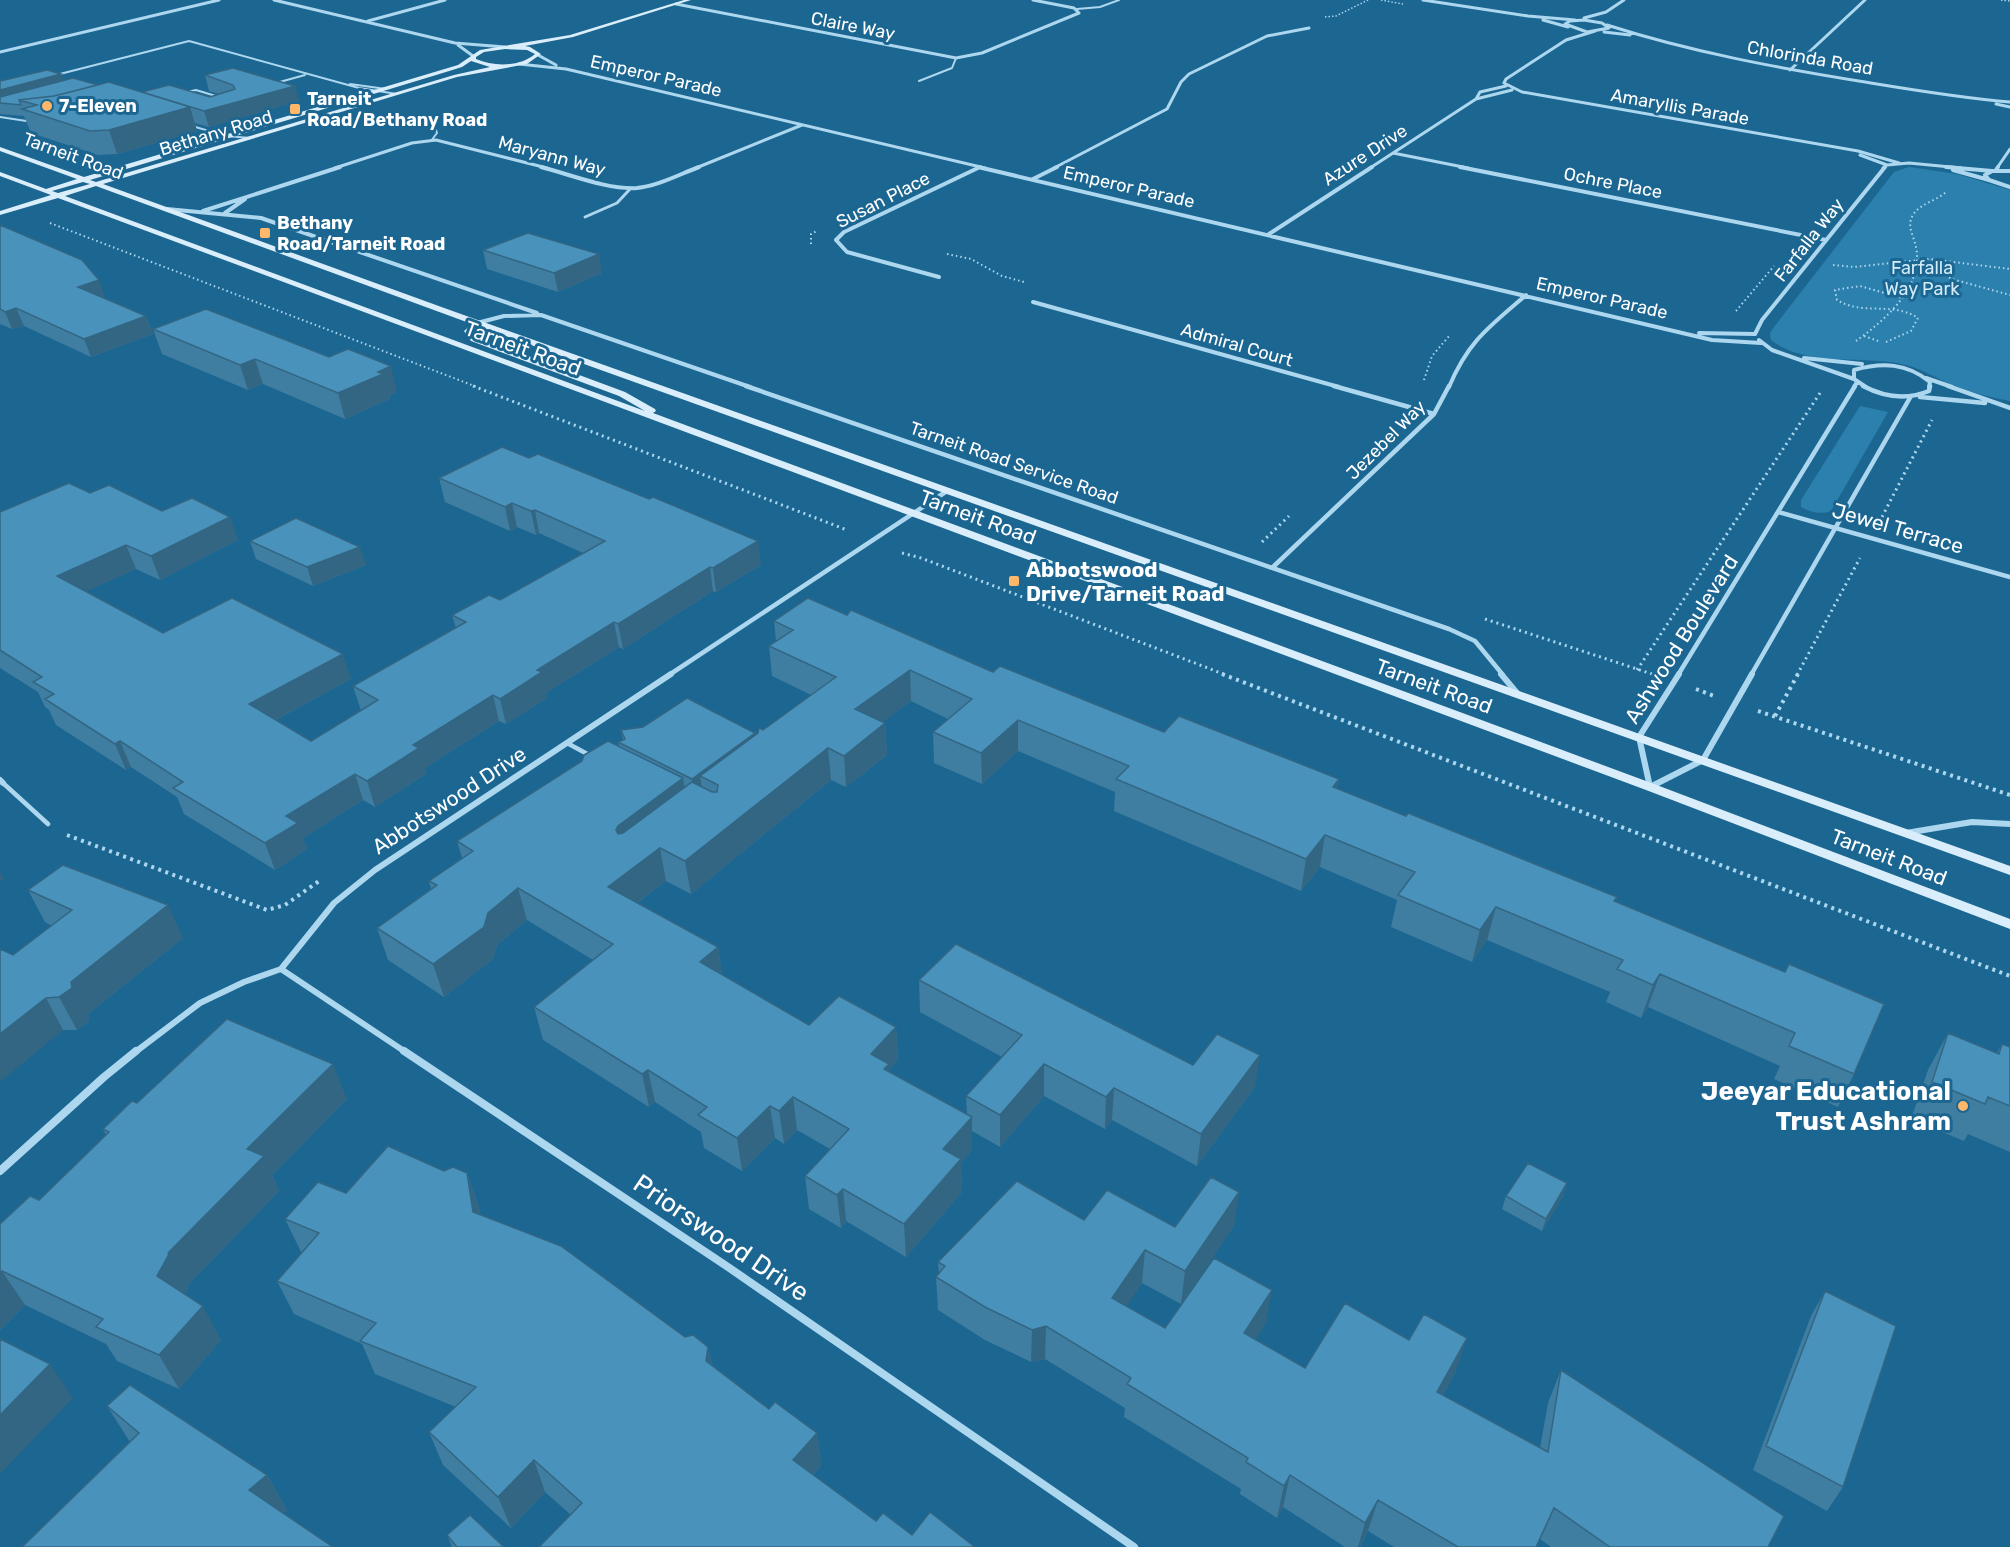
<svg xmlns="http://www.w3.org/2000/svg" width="2010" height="1547" viewBox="0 0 2010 1547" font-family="Rubik,sans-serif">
<rect width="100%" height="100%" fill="#1c6692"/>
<path fill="#2c80ae" d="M1909 167 1957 174 2010 190V401C1990 397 1971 393 1952 385 1935 378 1920 367 1901 364 1860 355 1807 368 1771 340L1770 333 1774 327 1894 172Z
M1860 406 1888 412 1831 511C1821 515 1810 512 1801 507V500Z"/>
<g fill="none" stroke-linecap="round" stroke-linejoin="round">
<path stroke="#acd7ef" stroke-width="1.5" stroke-dasharray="1.5 2" stroke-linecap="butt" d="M1381 0 1403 4
M2001 0 2010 1
M1325 17 1336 16 1368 0"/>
<path stroke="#acd7ef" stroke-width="2" stroke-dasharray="1.5 3" stroke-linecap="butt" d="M50 223 477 387
M811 244V234L817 231
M947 254 971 259 1002 276 1024 282
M1918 259 1952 279 2010 295
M1833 265 1854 267 1929 259 2010 269
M1736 311 1774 266
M1864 336 1881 342
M1856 341C1885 320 1924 287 1916 247 1914 236 1906 226 1913 215 1920 203 1937 201 1947 191
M1886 342 1911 331 1918 318C1892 301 1863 316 1837 300L1835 290 1860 286 1902 298
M1424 380 1432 356 1450 335"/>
<path stroke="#acd7ef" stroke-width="3" stroke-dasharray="2 4" stroke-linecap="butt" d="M473 386 847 530
M1882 517 1932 420
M1262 542 1289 516
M902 553 921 558 1226 675
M1485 619 1652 674
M1637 670 1822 390
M1797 675 1860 558"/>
<path stroke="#acd7ef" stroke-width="4" stroke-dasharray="3 4.5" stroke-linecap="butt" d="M1222 674 2010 976
M1696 689 1714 696
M1758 711 2010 795
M1775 716 1798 674
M67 835 267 910 285 905 319 881 322 883"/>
<path stroke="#acd7ef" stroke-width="2" d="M1077 9 1100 7 1119 0
M56 75 189 41 359 88 397 94
M919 81 952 68 956 58
M276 83 305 75
M350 84 386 89
M187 92 196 90 219 97
M0 117 33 122
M192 126 226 136 251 138
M431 141 437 133 435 127"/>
<path stroke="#acd7ef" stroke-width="3" d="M585 217 617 203 631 188"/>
<path stroke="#acd7ef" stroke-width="4.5" d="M567 743 591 756
M3 783 48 824"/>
<path stroke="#acd7ef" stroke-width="3" d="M274 0 455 43 505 47
M1423 0 1528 16 1575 20
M676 4 956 58 982 53 1079 13 1074 8 1033 0
M1584 18 1606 12 1624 0
M1543 20 1568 27
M1584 20 1602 23 1609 28 1587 32 1565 24 1570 21Z
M368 21 445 0
M1607 25C1691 52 1778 68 1865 82 1914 90 1961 98 2010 102
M1595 31 1566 40 1506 79 1504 83 1522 92 1858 151 1899 163
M1604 32 1630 35
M458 45 473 56
M0 52 219 0
M538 55 556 65
M519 64 566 69 985 168
M1790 70 1865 0
M1476 99 1480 92 1506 86
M1996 104 2010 107
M1393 153 1468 168
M1860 155 1887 165 1909 163 1961 168
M335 168 412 143 436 140 547 168
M696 168 802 125
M978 168 980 167
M1054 168 1167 109 1181 82 1189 74 1267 36 1309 28
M1370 168 1476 99 1512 90
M1883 168 1887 165
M1997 168 2010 149"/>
<path stroke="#acd7ef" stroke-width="4" d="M541 167C569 174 608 190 637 188 658 186 680 174 699 167
M978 167 1712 340 1761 343
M1460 167 1826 240
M1946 167 1992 171
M1953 170 1989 180
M1996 170 1998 167
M2010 171H1992L1985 175 1989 180 2010 187
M1033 179 1057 167
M167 209 261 218 537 313
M203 211 340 167
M225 213 245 199
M1269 234 1372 167
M939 277 847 252 836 240 844 232 980 167
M1033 302 1339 387
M477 323 504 316 541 315 750 387
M1699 333 1755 334
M1755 334 1762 320 1885 167
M1759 340 1772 350 1854 379
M1804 358 1862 364
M1926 378 1952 387
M1449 387C1468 341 1490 326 1526 295
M1854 387 1857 382
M1866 387 1854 379V370C1882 362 1907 363 1930 382L1929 387"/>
<path stroke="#acd7ef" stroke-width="4.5" d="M746 386 1449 629 1475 641 1503 675
M1334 386 1434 414
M1863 386C1884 397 1907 400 1929 391L1930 386
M1948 386 2010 408
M1920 397 1985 403
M1778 512 2010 577
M1273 567 1434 414 1449 386
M669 675 947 491
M1678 675 1855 386
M1751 675 1911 396"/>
<path stroke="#acd7ef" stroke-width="6" d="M1501 674 1517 693
M1679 674 1639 737 1650 787 1703 760 1752 674
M0 780 3 783
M1906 833 1972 822 2010 824
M281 969 407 1053
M134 1053 200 1003 244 982 281 969 334 903 375 870 671 674"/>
<path stroke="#acd7ef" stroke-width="8" d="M404 1051 728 1267 1134 1547
M0 1171 104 1077 136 1051"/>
<path fill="#d9eefa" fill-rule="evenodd" d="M684 0H691L573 37 525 46 530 47 541 54 527 64 457 77 103 184 447 309 2010 866V875L478 326 472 331 477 337 625 392 655 409 656 411 653 413 1654 784 2010 919V929L1646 790 58 198 0 215V211L51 195 0 176V172L46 189 77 179 0 151V147L84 177 458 65 480 50 570 35ZM505 49 527 50 535 54C520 67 494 67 476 59V57L484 52ZM471 61 490 67 454 75 96 182 90 180 446 72 462 67ZM83 182 90 184 58 193 52 191ZM96 186 472 324 464 331 471 341 619 396 645 411 65 196Z"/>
</g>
<path fill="#3f7ea1" d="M205 75 299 101 209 127 195 123 197 131 117 154 98 155 31 133 24 116 0 114V81L63 80 142 92 210 97 219 94 209 91Z
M0 225 105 298H104L146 316 153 334 91 357 24 326 12 329 0 324Z
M483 250 602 273 558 292 487 269Z
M153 329 397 392 389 396 390 399 345 419 263 384 248 390 162 354Z
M439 478 761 565 716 592 713 591 623 649 619 647 546 693 547 698 506 724 499 721 425 768 426 774 375 807 363 800 303 838 307 849 275 870 184 814 177 797 131 767 126 770 56 725 49 710 45 707 38 692 0 668V512L90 493 162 511 238 540 160 580 136 569 86 591 163 633 351 679 276 720 311 741 361 711 353 686 456 628 452 615 500 600 583 553 539 533 536 535 517 527 510 531 445 502Z
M250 541 366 565 313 586 256 559Z
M847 615 993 672 1164 732 1339 779 1337 789 1615 902 1854 1074 1838 1107 1774 1079 1780 1066 1648 1007 1641 1018 1606 1002 1610 992 1487 940 1472 962 1391 927 1397 900 1320 867 1301 891 1114 811 1115 792 1018 751 982 784 934 763 933 732 948 719 911 701 882 722 885 723 887 755 846 787 831 780 691 894 666 881 637 903 718 947 722 975 809 1025 896 1027 898 1060 890 1069V1073L967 1114 966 1096 1002 1057 920 1012 919 980 1193 1065 1255 1087 1197 1166 1112 1120 1105 1129 1044 1096 1000 1147 972 1131V1150L961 1163 962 1192 906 1257 846 1221 841 1228 809 1209 805 1176 830 1149 797 1130 784 1144 775 1138 742 1171 704 1148 701 1132 655 1102 649 1107 543 1040 534 1007 593 960 527 920 497 945 493 959 444 997 388 960 377 928 431 889 429 881 462 858 457 841 619 746 618 742 623 740 621 730 755 733 756 735 811 695 772 676 769 646 776 641 774 621Z
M28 890 183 938 88 1014 89 1021 77 1030H63L13 955 52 926 45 922Z
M1948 1033 1997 1053 2002 1044 2010 1047V1152L1968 1134 1964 1141 1911 1119 1928 1070Z
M347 1099 272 1175 279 1191 187 1286 188 1288 185 1294 221 1340 179 1389 117 1361 106 1344 25 1305 0 1330V1224L39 1200 106 1135 103 1129 137 1103Z
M444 1171 467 1173 479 1207 480 1214 685 1337 708 1347 712 1365 769 1409 817 1433 821 1465 813 1475 876 1521 912 1535 975 1547 571 1515 545 1492 511 1528 443 1465 429 1432 456 1407 375 1374 362 1344 294 1314 277 1281 302 1253 301 1252 285 1219 346 1193Z
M1567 1183 1563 1196 1542 1231 1502 1209 1506 1196Z
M1084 1220 1175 1227 1234 1225 1181 1304 1142 1283 1126 1306 1165 1328 1266 1323 1255 1339 1305 1368 1456 1371 1443 1395 1540 1448 1548 1403 1561 1370 1768 1547H1551L1540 1539 1536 1547H1394L1368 1531 1360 1547H1345L1283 1507 1277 1518 1240 1494 1241 1489 1124 1417 1125 1408 1045 1359 1031 1362 985 1340 938 1310 936 1277 939 1274 938 1262Z
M1825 1291 1843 1487 1827 1511 1753 1470 1811 1316Z
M107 1406 267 1475 287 1510 283 1513 130 1442Z
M447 1535 504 1547H452Z"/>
<path fill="#336683" d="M61 74 65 84 0 102V90Z
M295 86 299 101 209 127 204 111Z
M190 107 197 131 117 154 109 130Z
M599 254 602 273 558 292 554 273Z
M99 280 105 298 85 305 78 287Z
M16 308 24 326 12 329 5 312Z
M146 316 153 334 91 357 84 339Z
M255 359 263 384 248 390 240 365Z
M391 366 397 392 389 396 390 399 345 419 338 393 378 372Z
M512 503 517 527 510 531 505 507Z
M535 510 539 533 536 535 531 511Z
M230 517 238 540 160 580 151 556Z
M758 541 761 565 716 592 713 568Z
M126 545 136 569 67 600 57 576Z
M360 547 366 565 313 586 307 567Z
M710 567 713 591 623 649 618 624Z
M614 622 619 647 546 693 547 698 506 724 500 699 537 670Z
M343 654 351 679 259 729 249 704Z
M910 670 911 701 858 740 855 709Z
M493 695 499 721 425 768 426 774 375 807 367 781 413 745Z
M1018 720V751L982 784 981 753Z
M885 723 887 755 846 787 844 756Z
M755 733 758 757 718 785 700 776 704 798 696 803 692 779Z
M120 741 131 767 126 770 115 744Z
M828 748 831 780 691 894 685 861Z
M355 774 363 800 303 838 307 849 275 870 265 843 286 816Z
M683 778 688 809 624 858 616 830 618 826Z
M1339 779 1334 811 1333 787Z
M1325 835 1320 867 1301 891 1306 859Z
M660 848 666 881 615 919 608 887Z
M0 871 4 879 0 882Z
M518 888 527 920 497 945 493 959 444 997 433 964 488 913Z
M168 905 183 938 88 1014 89 1021 77 1030 59 997 71 982Z
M1496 907 1487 940 1472 962 1480 930Z
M718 947 723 980 700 962Z
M1660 974 1648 1007 1641 1018 1653 985Z
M46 998 63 1030 0 1082V1034Z
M896 1027 898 1060 890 1069 892 1097 871 1054Z
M1260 1055 1255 1087 1197 1166 1201 1134Z
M333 1064 347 1099 272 1175 279 1191 187 1286 188 1288 177 1310 157 1276 168 1253 247 1149Z
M1044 1064V1096L1000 1147V1115Z
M648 1070 655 1102 649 1107 642 1074Z
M1114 1088 1112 1120 1105 1129 1106 1097Z
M793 1097 797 1130 784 1144 779 1111Z
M770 1106 775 1138 742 1171 737 1138Z
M972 1117V1150L961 1163 962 1192 906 1257 904 1224 943 1149Z
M467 1173 479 1207 485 1245 473 1212Z
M1567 1183 1563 1196 1542 1231 1546 1219Z
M843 1189 846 1221 841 1228 837 1195Z
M1239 1192 1234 1225 1181 1304 1185 1271Z
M1145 1250 1142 1283 1110 1331 1112 1298Z
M2 1271 25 1305 0 1330V1273Z
M1272 1290 1266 1323 1239 1366 1244 1333Z
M203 1306 221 1340 179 1389 159 1355Z
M1046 1326 1045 1359 1031 1362 1032 1330Z
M1467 1338 1456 1371 1427 1425 1437 1392Z
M708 1347 715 1380 706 1361Z
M50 1364 73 1398 0 1474V1415Z
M817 1433 821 1465 798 1492 793 1460Z
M534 1460 545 1492 511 1528 498 1497Z
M267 1475 287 1510 269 1524 249 1490Z
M1290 1475 1283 1507 1277 1518 1284 1486Z
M1378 1500 1368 1531 1360 1547H1358L1365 1523Z"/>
<path fill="#4992bb" stroke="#336683" stroke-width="1.5" d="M233 68 295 86 204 111 142 92 169 85 210 97 235 89 233 85 205 75Z
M47 70 61 74 0 90V81Z
M73 78 98 85 54 96 19 100 21 105 0 103V97Z
M109 82 190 107 109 130 90 131 22 109 37 105 19 100 54 96Z
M0 225 82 260 99 280 78 287 146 316 84 339 16 308 5 312 0 309Z
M528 233 599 254 554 273 483 250Z
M206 309 329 357 348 349 391 366 378 372 383 374 338 393 255 359 240 365 153 329Z
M502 447 529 458 538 454 649 499 653 497 758 541 713 568 710 567 618 624 614 622 537 670 542 672 500 699 493 695 413 745 419 748 367 781 355 774 286 816 298 823 265 843 173 788 183 782 120 741 115 744 45 699 54 694 33 682 42 677 0 650V512L69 483 90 493 109 485 162 511 192 498 230 517 151 556 126 545 57 576 163 633 232 598 343 654 249 704 311 741 378 700 353 686 466 622 452 615 489 595 500 600 605 541 535 510 531 511 512 503 505 507 439 478Z
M296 518 360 547 307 567 250 541Z
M808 598 847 615 851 610 993 672 1000 666 1164 732 1179 716 1339 779 1333 787 1406 816 1408 813 1617 897 1614 901 1785 972 1789 964 1884 1004 1854 1074 1789 1046 1795 1033 1660 974 1653 985 1617 969 1623 960 1496 907 1480 930 1398 895 1415 872 1325 835 1306 859 1116 779 1129 766 1018 720 981 753 933 732 972 699 910 670 855 709 885 723 844 756 828 748 685 861 660 848 608 887 718 947 700 962 809 1025 839 996 896 1027 871 1054 889 1064 884 1069 972 1117 943 1149 961 1159 904 1224 843 1189 837 1195 805 1176 849 1129 793 1097 779 1111 770 1106 737 1138 698 1115 707 1107 648 1070 642 1074 534 1007 613 944 518 888 488 913 484 927 433 964 377 928 437 885 429 881 473 851 457 841 582 761 584 755 608 741 683 778 618 826 616 830 618 834 623 833 692 782 712 792H717L718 785 700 776 758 733 759 728 763 730 836 677 769 646 793 630 774 621Z
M687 698 755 733 692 779 618 742 625 739 621 730 643 727Z
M63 865 168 905 71 982 72 988 59 997 46 998 0 1034V949L13 955 72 910 28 890Z
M956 944 1193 1065 1217 1034 1260 1055 1201 1134 1114 1088 1106 1097 1044 1064 1000 1115 966 1096 1022 1035 919 980Z
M227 1019 333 1064 247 1149 264 1156 168 1253 169 1254 157 1276 203 1306 159 1355 96 1327 103 1319 2 1271 0 1273V1224L30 1196 39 1200 109 1132 103 1129 132 1101 137 1103Z
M1948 1033 1999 1054 2002 1044 2010 1047V1106L1988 1097 1985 1104 1932 1082Z
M388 1146 444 1171 453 1167 467 1173 473 1212 561 1246 685 1337 693 1335 708 1347 706 1361 769 1409 775 1402 817 1433 793 1460 876 1521 883 1513 912 1535 930 1512 975 1547H539L582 1503 534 1460 498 1497 429 1432 476 1387 360 1341 376 1323 277 1281 319 1233 285 1219 318 1182 346 1193Z
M1528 1163 1567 1183 1546 1219 1506 1196Z
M1211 1177 1239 1192 1185 1271 1145 1250 1112 1298 1165 1328 1214 1258 1272 1290 1244 1333 1305 1368 1345 1303 1409 1340 1424 1314 1467 1338 1437 1392 1548 1452 1561 1370 1784 1516 1768 1547H1610L1554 1508 1536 1547H1458L1378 1500 1365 1523 1290 1475 1284 1486 1246 1462 1248 1458 1127 1384 1131 1378 1046 1326 1032 1330 985 1307 936 1277 945 1266 938 1262 1017 1181 1084 1220 1107 1190 1175 1227Z
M1825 1291 1896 1326 1843 1487 1766 1446Z
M0 1339 50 1364 0 1415Z
M130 1385 267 1475 249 1490 333 1547H22L139 1433 107 1406Z
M470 1515 504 1547H457L447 1535Z"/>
<g fill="#ffb76a" stroke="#1c6692" stroke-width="2">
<circle cx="47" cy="106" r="6"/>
<rect x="289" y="103" width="12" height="12" rx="3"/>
<rect x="259" y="227" width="12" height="12" rx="3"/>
<rect x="1008" y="575" width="12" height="12" rx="3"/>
<circle cx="1963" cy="1106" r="6"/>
</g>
<g text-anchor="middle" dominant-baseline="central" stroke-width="6" stroke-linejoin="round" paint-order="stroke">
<g font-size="18" fill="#fff" stroke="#1c6692">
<text transform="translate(853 26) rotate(11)">Claire Way</text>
<text transform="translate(1810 58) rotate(10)">Chlorinda Road</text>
<text transform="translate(656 76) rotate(13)">Emperor Parade</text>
<text transform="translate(1680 107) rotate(10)">Amaryllis Parade</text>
<text transform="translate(216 133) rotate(-17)">Bethany Road</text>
<text transform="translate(1365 155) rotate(-33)">Azure Drive</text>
<text transform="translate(73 156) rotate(20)">Tarneit Road</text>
<text transform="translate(552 156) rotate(15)">Maryann Way</text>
<text transform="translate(1613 183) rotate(11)">Ochre Place</text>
<text transform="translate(1129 187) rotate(13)">Emperor Parade</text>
<text transform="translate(883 200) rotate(-27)">Susan Place</text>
<text transform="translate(1809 240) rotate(-52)">Farfalla Way</text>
<text transform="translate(1602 298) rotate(13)">Emperor Parade</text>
<text transform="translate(1237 345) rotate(16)">Admiral Court</text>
<text transform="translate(1386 440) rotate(-45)">Jezebel Way</text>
<text transform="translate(1014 463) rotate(19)">Tarneit Road Service Road</text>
</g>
<g font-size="18" font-weight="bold" fill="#fff" stroke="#1c6692" text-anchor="start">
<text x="307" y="99">Tarneit<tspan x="307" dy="21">Road/Bethany Road</tspan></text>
<text x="59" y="106">7-Eleven</text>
<text x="277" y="223">Bethany<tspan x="277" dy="21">Road/Tarneit Road</tspan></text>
</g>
<g font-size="18" fill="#d2ecfa" stroke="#1c6692">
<text x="1922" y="268">Farfalla<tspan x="1922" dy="21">Way Park</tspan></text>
</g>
<g font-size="21" fill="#fff" stroke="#1c6692">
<text transform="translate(523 348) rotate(20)">Tarneit Road</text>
<text transform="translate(978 517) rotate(20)">Tarneit Road</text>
<text transform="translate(1898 528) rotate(16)">Jewel Terrace</text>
<text transform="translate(1681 639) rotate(-58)">Ashwood Boulevard</text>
<text transform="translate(1434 686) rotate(20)">Tarneit Road</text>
<text transform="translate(449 800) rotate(-33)">Abbotswood Drive</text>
<text transform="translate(1889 857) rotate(21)">Tarneit Road</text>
</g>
<g font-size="21" font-weight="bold" fill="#fff" stroke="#1c6692" text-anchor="start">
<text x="1026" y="569">Abbotswood<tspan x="1026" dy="24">Drive/Tarneit Road</tspan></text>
</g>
<g font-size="26" font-weight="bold" fill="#fff" stroke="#1c6692" text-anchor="end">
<text x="1951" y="1091">Jeeyar Educational<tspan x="1951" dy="30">Trust Ashram</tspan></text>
</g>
<g font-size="26" fill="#fff" stroke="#1c6692">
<text transform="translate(721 1238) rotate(34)">Priorswood Drive</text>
</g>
</g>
</svg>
